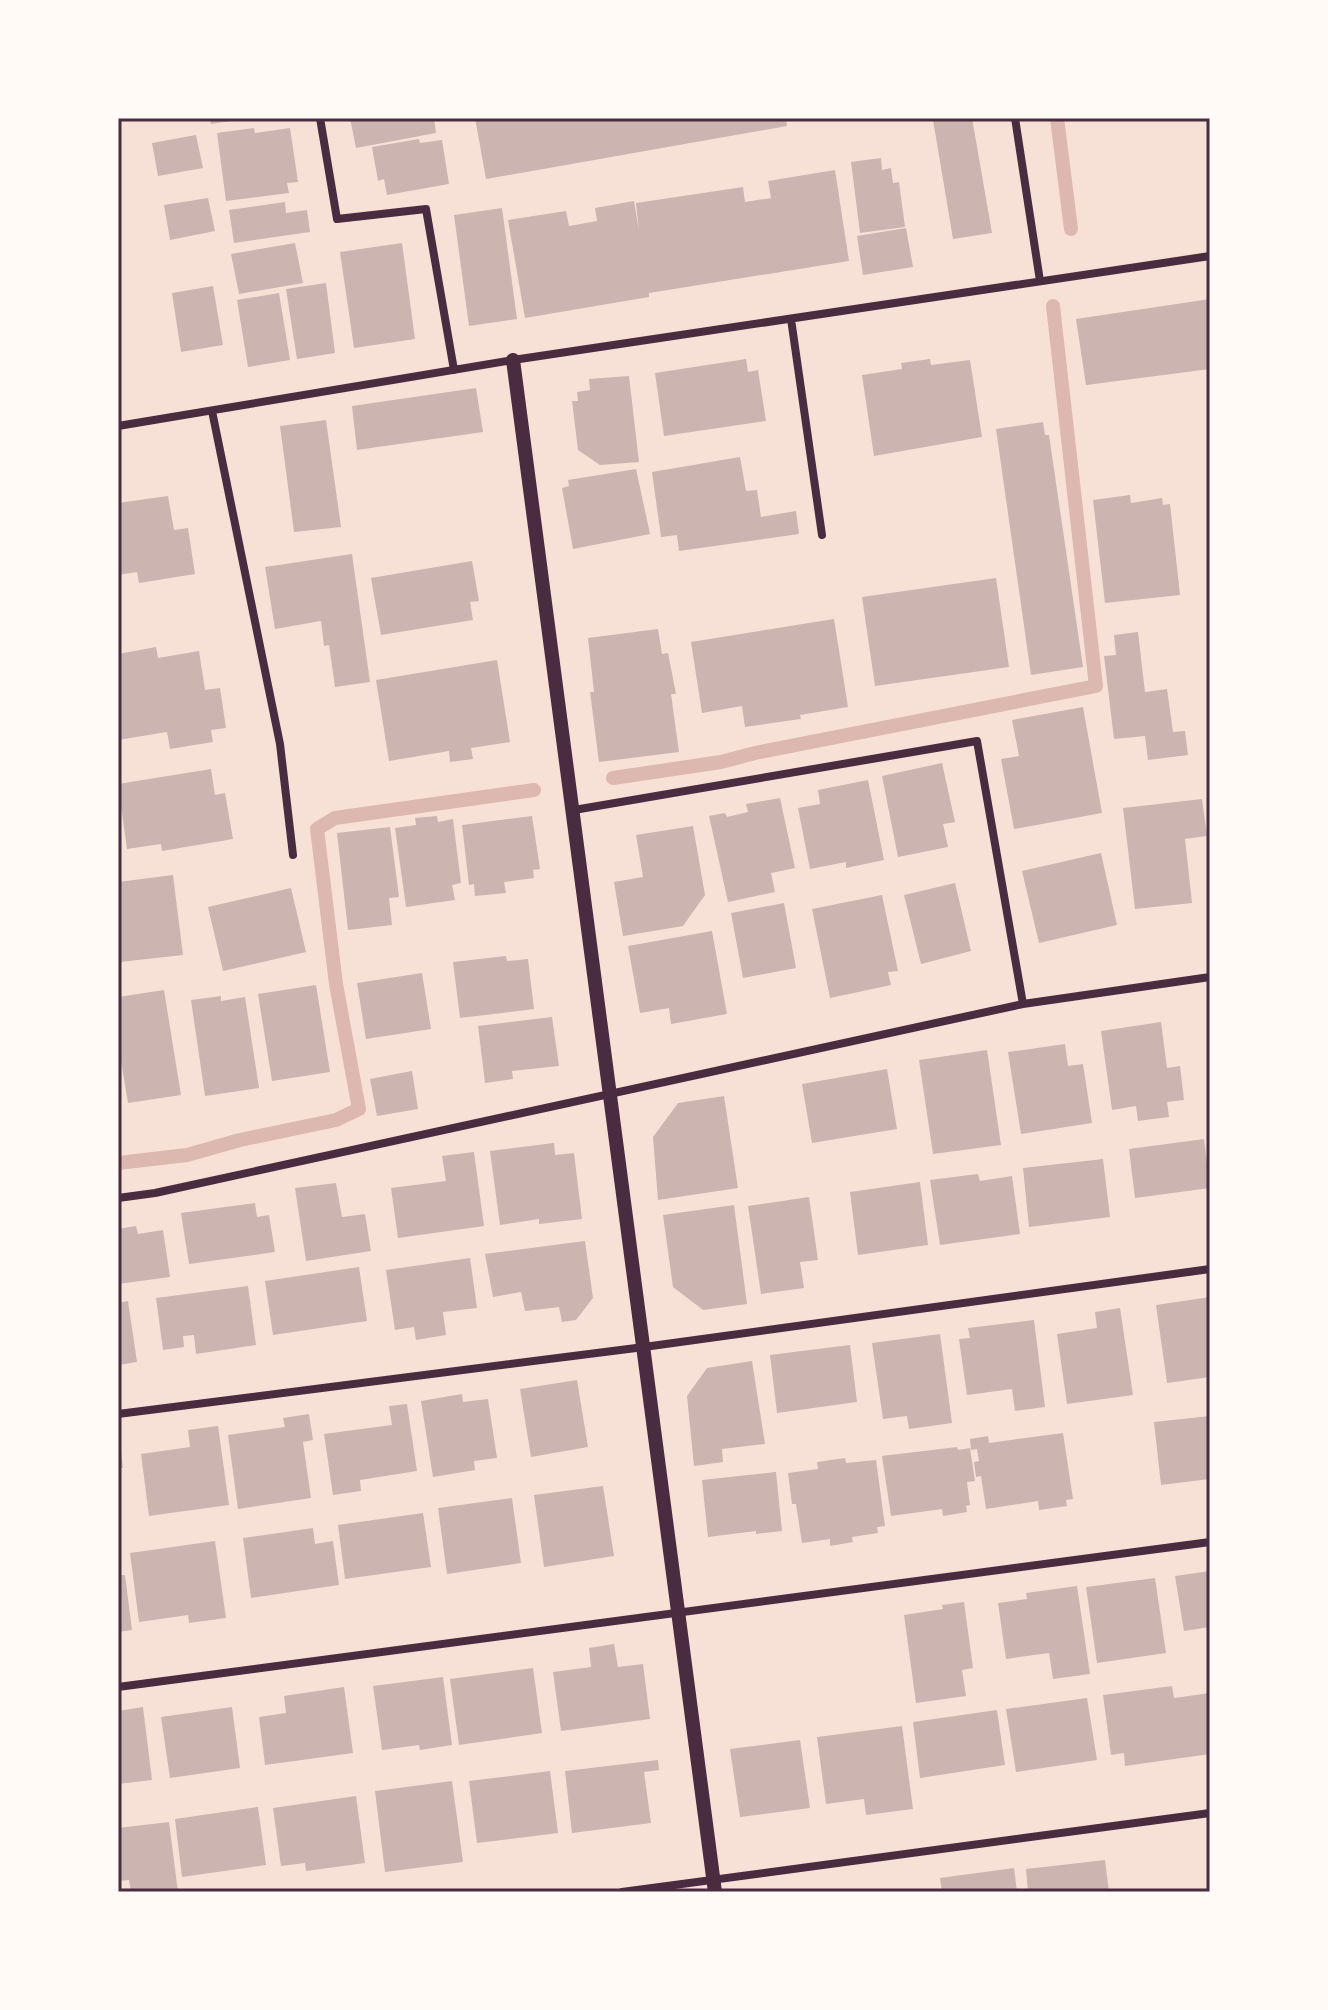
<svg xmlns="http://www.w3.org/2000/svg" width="1328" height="2010" viewBox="0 0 1328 2010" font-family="'Exo 2',sans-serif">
<rect width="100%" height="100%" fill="#f7e1d7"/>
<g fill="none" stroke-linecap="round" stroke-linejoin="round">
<path stroke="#dcb8b0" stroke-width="14" d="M1057 118 1071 229
M613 778 721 762 755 753 1096 686 1053 306
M118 1163 187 1155 240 1140 336 1120 359 1109 336 984 317 829 335 818 534 790"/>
</g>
<path fill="#ccb4b1" d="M210 118H237V120L211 124Z
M350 118H434L436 133 356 148Z
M475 118H786L787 126 486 179Z
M937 118H972L992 233 953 239 933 120Z
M254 128 255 133 290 128 298 182 287 183 289 193 226 201 217 133Z
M196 135 203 168 158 176 152 143Z
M419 139 420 143 442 140 449 184 387 195 384 179 378 181 372 147Z
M881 158 882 170 891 168 893 183 899 182 905 227 860 233 851 162Z
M835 170 849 261 649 293V297L525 318 508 220 566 211 569 226 597 221 595 208 634 201 639 231 636 203 743 187 745 202 771 198 768 181Z
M208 198 215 231 170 240 164 205Z
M285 202 286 213 307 210 310 232 234 243 229 210Z
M502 208 517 319 469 326 454 215Z
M906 228 913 267 863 275 857 236Z
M295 243 303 283 239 294 231 254Z
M402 243 415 339 354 348 340 252Z
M326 283 335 353 297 359 286 289Z
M213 286 223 345 181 352 172 293Z
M279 293 290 360 248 367 237 300Z
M1210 299V369L1086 385 1076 319Z
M746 359 748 372 758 370 766 421 664 436 655 373Z
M930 359 931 365 970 360 982 437 874 456 862 375 902 369 901 363Z
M629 376 639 462 600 465 578 450 572 401H578L577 392 590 390 589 379Z
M476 388 483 432 357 450 352 406Z
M326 420 341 527 294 532 280 426Z
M1043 422 1045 435H1049L1083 667 1031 675 996 429Z
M740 457 746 491 757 490 761 517 796 511 799 534 679 551 677 535 661 537 652 472Z
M636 469 650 534 573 549 562 488 569 486 568 480Z
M1130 495 1131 503 1162 498 1163 505 1170 504 1180 595 1105 603 1093 500Z
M168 496 174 530 188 528 195 574 139 583 137 572 118 575V503Z
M352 554 370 682 335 687 329 645 324 646 321 621 275 629 265 567Z
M472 561 479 601 470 602 473 620 381 635 371 578Z
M996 578 1009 667 875 686 862 597Z
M834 619 848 707 800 715 801 719 745 727 742 706 702 713 691 642Z
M658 629 662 654 668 653 676 694H671L679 752 599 762 590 692H594L588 638Z
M1138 632 1145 692 1167 689 1173 732 1185 731 1188 755 1148 760 1145 736 1114 739 1104 656 1116 655 1114 635Z
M156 647 158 658 199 651 205 690 220 688 226 728 211 730 213 742 170 749 167 732 118 740V654Z
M497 660 510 742 471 748 473 759 450 762 449 751 389 761 376 680Z
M1083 707 1102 813 1014 829 1001 759 1019 756 1012 720Z
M942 763 955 822 943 824 948 847 898 857 882 776Z
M211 769 215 795 225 793 233 839 162 851 161 844 127 849 118 784Z
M868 780 884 860 846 868V862L810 869 798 808 820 804 818 790Z
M780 798 795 868 771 873 775 892 728 902 709 816 725 813 727 817 748 812 746 804Z
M1202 799 1207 836 1185 839 1192 903 1135 909 1123 808Z
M437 816 438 822 453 819 461 883 452 885 455 900 406 907 395 828 416 825 415 818Z
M532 816 540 869 533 870 534 878 504 882 506 893 475 896 474 884 469 885 462 825Z
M693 826 705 895 683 926 623 936 614 882 643 877 636 835Z
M390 827 399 897 389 898 392 925 348 930 337 833Z
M1101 853 1117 925 1039 943 1022 871Z
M173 875 183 955 120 962 118 882Z
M955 883 971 951 921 964 904 895Z
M291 888 306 952 223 971 208 907Z
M882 895 898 971 888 972 891 985 830 998 812 909Z
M784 903 796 968 743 978 731 913Z
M712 931 727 1014 671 1024 669 1008 640 1013 628 946Z
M506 956 507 961 528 959 534 1009 460 1018 453 962Z
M422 973 431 1029 366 1039 357 983Z
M316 985 330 1072 272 1081 258 994Z
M164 990 181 1095 128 1103 118 1043V997Z
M221 996V1001L245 997 259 1088 205 1096 191 1000Z
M552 1017 559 1066 512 1071 513 1079 485 1083 478 1026Z
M1161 1022 1167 1068 1180 1066 1184 1100 1167 1102 1169 1117 1138 1121 1136 1106 1112 1110 1101 1031Z
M1065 1044 1068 1066 1083 1064 1092 1123 1021 1134 1008 1052Z
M987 1050 1001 1145 933 1154 919 1060Z
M887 1069 897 1129 812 1143 802 1084Z
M412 1071 418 1109 377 1116 370 1079Z
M724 1096 738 1188 658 1200 653 1137 678 1103Z
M1204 1139 1210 1188 1135 1198 1129 1149Z
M554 1143 555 1155 574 1153 582 1219 539 1224V1219L500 1225 490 1151Z
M474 1152 484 1226 398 1238 391 1188 446 1181 442 1156Z
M1103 1159 1110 1217 1029 1227 1023 1168Z
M978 1174 980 1181 1012 1176 1020 1234 940 1245 930 1180Z
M920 1182 928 1245 858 1255 850 1192Z
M336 1183 342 1217 365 1214 371 1251 306 1261 295 1188Z
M809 1197 818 1260 800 1262 804 1288 761 1294 748 1206Z
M255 1203 257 1217 269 1215 275 1252 189 1264 181 1213Z
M734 1205 747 1304 703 1310 673 1287 663 1215Z
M136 1226 138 1234 163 1230 170 1277 118 1284V1229Z
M585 1241 593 1298 576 1320 562 1322 559 1307 525 1311 521 1292 493 1297 485 1254Z
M470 1258 477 1308 443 1312 446 1335 416 1340 414 1327 395 1330 386 1270Z
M359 1267 367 1321 273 1335 265 1281Z
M248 1286 256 1345 196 1354 194 1335 183 1336 184 1347 163 1350 156 1298Z
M1210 1297V1377L1167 1383 1156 1305Z
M128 1301 137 1362 118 1365V1303Z
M1120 1308 1133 1395 1067 1404 1057 1334 1097 1328 1095 1312Z
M1034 1320 1045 1407 1015 1411 1012 1389 967 1395 959 1339 970 1338 968 1328Z
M940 1334 952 1423 909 1429 907 1416 883 1419 872 1343Z
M850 1345 857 1402 777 1413 770 1355Z
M752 1361 765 1444 722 1449 723 1462 694 1466 687 1396 707 1368Z
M577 1380 588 1447 531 1457 520 1389Z
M462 1394 463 1402 488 1399 497 1458 474 1461 475 1470 433 1477 421 1401Z
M407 1404 417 1471 360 1480 361 1491 333 1495 324 1434 392 1425 389 1406Z
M309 1414 313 1440 303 1442 311 1498 238 1509 228 1435 285 1427 283 1418Z
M1210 1416V1479L1161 1485 1154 1422Z
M218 1426 229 1505 149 1516 141 1454 190 1447 188 1430Z
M1063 1433 1073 1499 1066 1500 1067 1506 1039 1510 1038 1501 986 1509 981 1476 976 1477 974 1462 979 1461 977 1449 971 1450 970 1439 988 1436 989 1443Z
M120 1442 123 1468H118V1443Z
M957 1447 958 1450 970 1448 975 1481 967 1482 970 1505 966 1506 967 1512 943 1516 942 1509 891 1516 882 1456Z
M845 1458 846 1463 876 1460 885 1526 877 1527 878 1533 852 1537 853 1542 830 1546V1539L802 1543 796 1504H792L788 1473 818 1469 817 1462Z
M776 1472 782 1531 756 1534V1531L708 1537 702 1480Z
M603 1486 614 1556 544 1567 534 1495Z
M512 1498 521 1563 447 1574 438 1508Z
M423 1513 431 1567 345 1579 338 1525Z
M313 1528 315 1544 333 1541 339 1585 251 1598 243 1538Z
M215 1541 226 1618 189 1623 188 1615 139 1622 130 1553Z
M1210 1571V1627L1184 1631 1175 1576Z
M118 1575H125L132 1630 118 1632Z
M1155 1578 1166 1653 1097 1663 1086 1587Z
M1077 1586 1090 1674 1053 1679 1049 1653 1006 1659 998 1603 1027 1599 1026 1593Z
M964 1602 973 1668 962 1670 966 1696 916 1703 904 1615 943 1609 942 1605Z
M614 1644 618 1667 643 1664 650 1719 561 1731 553 1672 591 1667 589 1648Z
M533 1668 542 1733 459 1745 450 1679Z
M443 1677 452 1745 420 1750 419 1745 382 1750 373 1686Z
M1172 1686 1174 1698 1210 1693V1754L1125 1766 1124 1753 1111 1755 1103 1695Z
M344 1687 353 1753 265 1765 259 1717 286 1713 284 1696Z
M1087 1698 1097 1760 1016 1772 1006 1709Z
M143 1707 152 1780 118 1784V1711Z
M232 1707 240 1768 170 1778 161 1717Z
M997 1710 1005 1765 920 1778 913 1722Z
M902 1726 913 1809 866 1815 864 1799 826 1804 817 1737Z
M800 1740 810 1808 740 1817 730 1749Z
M658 1760 659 1770 644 1772 651 1823 572 1833 565 1771Z
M550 1771 558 1833 477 1843 469 1781Z
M452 1781 463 1862 385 1872 375 1791Z
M356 1796 365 1863 306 1871 305 1863 281 1866 273 1808Z
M258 1807 266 1865 182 1877 175 1819Z
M169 1822 178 1892H131L129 1880 118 1881V1828Z
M1105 1860 1109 1892H1028L1026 1869Z
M1014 1868 1017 1892H942L940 1878Z"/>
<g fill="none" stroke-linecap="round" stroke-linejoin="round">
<path stroke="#4a2c40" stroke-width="8" d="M320 118 337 219 426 209 454 370
M1015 118 1040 281
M791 319 822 535
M212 411 280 744 293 855
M118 426 513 360 1210 256
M574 810 977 741 1023 1004
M118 1198 155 1193 1023 1004 1210 977
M118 1414 644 1347 1210 1269
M118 1687 1210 1542
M622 1892 1210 1813"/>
<path stroke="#4a2c40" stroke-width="14" d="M513 360 715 1892"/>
</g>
<rect width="1328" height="2010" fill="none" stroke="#fffaf5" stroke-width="240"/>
<rect x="120" y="120" width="1088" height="1770" fill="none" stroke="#4a2c40" stroke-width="3"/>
</svg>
